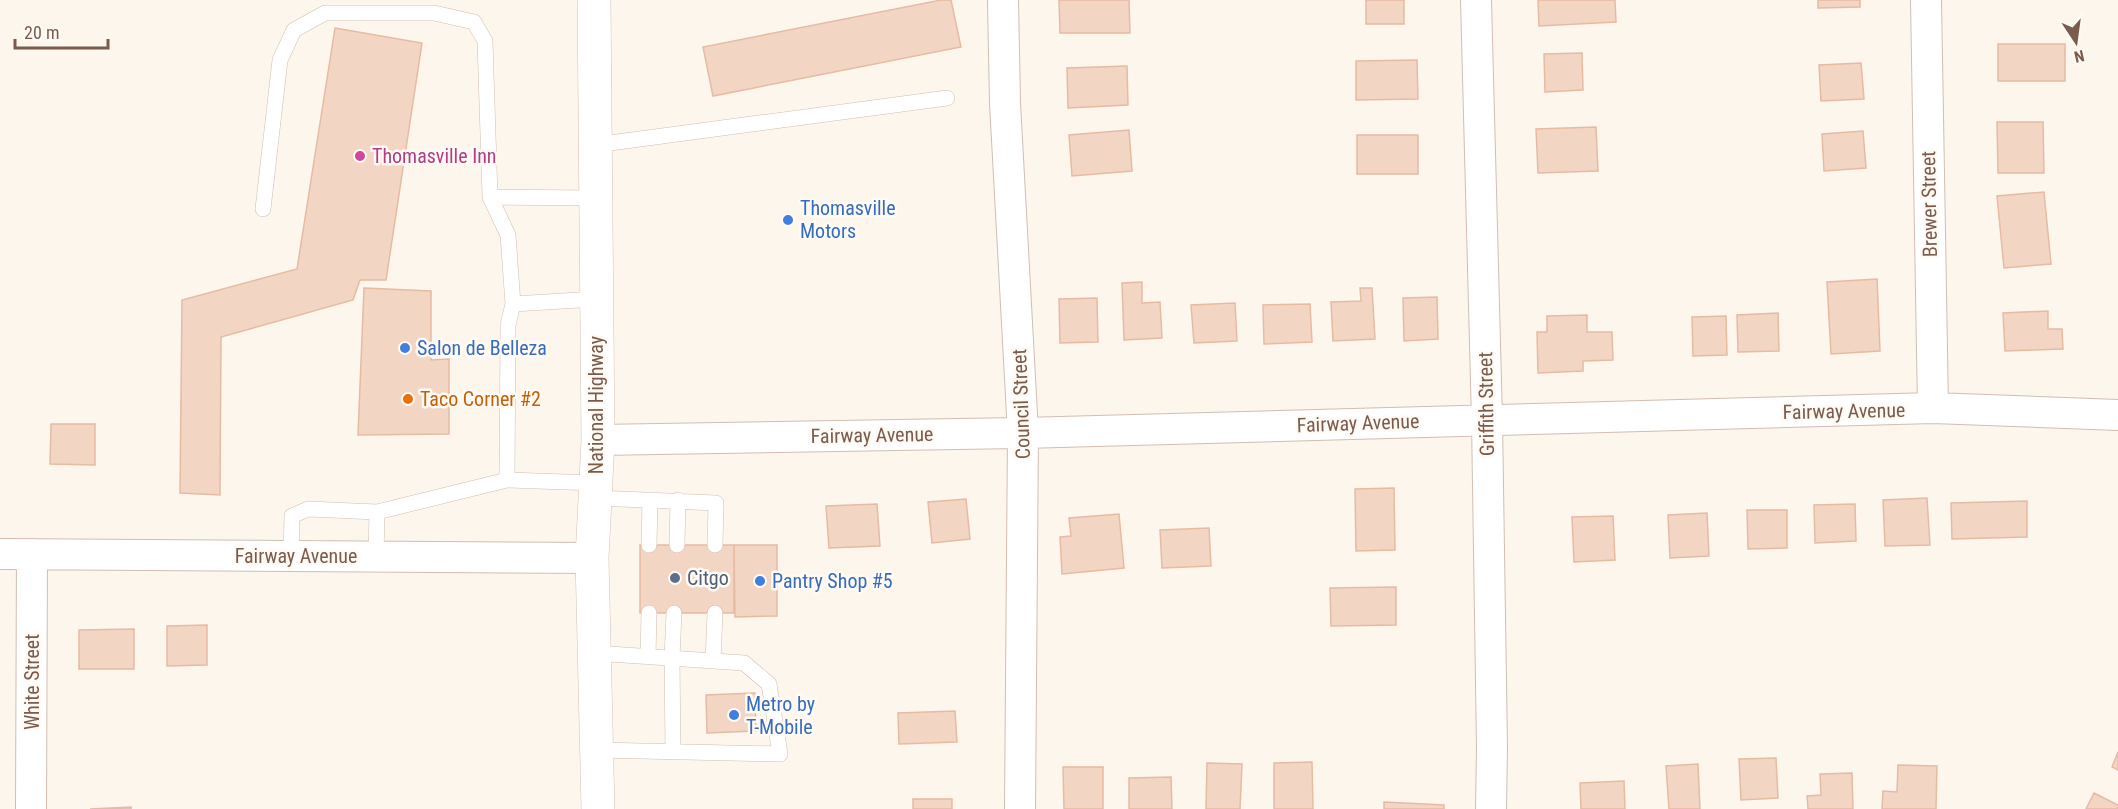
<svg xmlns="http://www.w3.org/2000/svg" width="2118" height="809" viewBox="0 0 2118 809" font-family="'Roboto Condensed',sans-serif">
<rect width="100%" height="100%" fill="#fdf6ec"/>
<path fill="#f3d5c3" stroke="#e6bba3" stroke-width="1.5" d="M941 0H951L961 47 713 96 703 47Z
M1059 0H1129L1130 33H1060Z
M1366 0H1404V24H1366Z
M1538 0H1615L1616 22 1539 26Z
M1818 0H1860V7L1818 8Z
M335 28 422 43 386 280H360L353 300 221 337 220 495 180 493 182 300 297 269Z
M1998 44H2065V81H1998Z
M1582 53 1583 90 1545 92 1544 54Z
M1417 60 1418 99 1356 100V61Z
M1861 63 1864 99 1821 101 1819 65Z
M1127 66 1128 105 1068 108 1067 68Z
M1997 122H2043L2044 173H1998Z
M1596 127 1598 171 1538 173 1536 129Z
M1129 130 1132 171 1072 176 1069 135Z
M1863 131 1866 168 1824 171 1822 134Z
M1357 135H1418V174H1357Z
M2044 192 2051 264 2004 268 1997 196Z
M1877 279 1880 351 1831 354 1827 282Z
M1142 282V303L1160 302 1162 338 1124 340 1122 283Z
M364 288 431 291V360L449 359V434L358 435Z
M1360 288H1372L1375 339 1333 341 1331 302 1361 301Z
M1437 297 1438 339 1404 341 1403 298Z
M1097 298 1098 342 1060 343 1059 299Z
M1235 303 1237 341 1194 343 1191 305Z
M1310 304 1312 342 1264 344 1263 305Z
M2048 311V329H2062L2063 349 2005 351 2003 313Z
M1778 313 1779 351 1738 352 1737 315Z
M1587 315V332H1612L1613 360 1583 361V371L1538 373 1537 332H1547V316Z
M1726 316 1727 355 1693 356 1692 317Z
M51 424H95V465L50 464Z
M1394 488 1395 550 1356 551 1355 489Z
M1927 498 1930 545 1885 546 1883 500Z
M966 499 970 539 932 543 928 502Z
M2027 501V537L1952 539 1951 503Z
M877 504 880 546 829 548 826 506Z
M1855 504 1856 541 1815 543 1814 505Z
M1747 510H1787V548L1748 549Z
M1707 513 1709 556 1670 558 1668 515Z
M1119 514 1124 568 1062 574 1060 537 1071 536 1069 518Z
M1613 516 1615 560 1574 562 1572 517Z
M1209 528 1211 566 1162 568 1160 530Z
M640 545H734V613H640Z
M734 545H777V616L735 617Z
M1396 587V625L1331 626 1330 588Z
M207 625V665L167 666V626Z
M134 629V669H79V630Z
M755 693 756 731 707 733 706 695Z
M955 711 957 742 899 744 898 713Z
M2118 752V770L2112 767Z
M1776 758 1778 798 1741 800 1739 759Z
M1312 762 1313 809H1274V763Z
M1207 763 1242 764 1240 809H1206Z
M1698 764 1700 809H1669L1666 766Z
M1898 765 1937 766 1936 809H1882L1883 791 1897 792Z
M1063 767H1103V809H1064Z
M1852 773 1853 809H1808L1807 796 1821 795 1820 774Z
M1171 777 1172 809H1129V778Z
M1624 781 1625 809H1581L1580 783Z
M2094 793 2118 805V809H2086Z
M913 799H952V809H913Z
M1384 802 1444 805V809H1384Z
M131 807V809H90Z"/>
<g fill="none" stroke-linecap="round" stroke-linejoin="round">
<g stroke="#d1beb0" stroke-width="16">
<path id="service" d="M595 145 947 98
M490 197 595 198
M263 209 280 60 294 30 325 13H434L474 22 485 41 490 197 508 235 513 304
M507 480 508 325 513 304 596 299
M596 498 716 503 715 545
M377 512 507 480 596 483
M649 545 650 500
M677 545 678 500
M291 556 292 516 308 509 377 512 376 556
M594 653 744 663 769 684 780 754 597 750
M648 657 649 613
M713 661 715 613
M673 752 672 658 674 613"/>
</g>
<g stroke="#d1beb0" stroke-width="32">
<path id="minor" d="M1003 0 1005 103 1023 433 1020 809
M1476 0 1487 420 1492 747 1491 809
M1926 0 1933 408
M598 440 1023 433 1933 408 2118 415
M0 554 592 558
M31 809 32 554"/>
</g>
<g stroke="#d6c0b0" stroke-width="34">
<path id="secondary" d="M594 0 598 440 592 558 598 809"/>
</g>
<use href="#service" stroke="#fff" stroke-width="15"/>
<use href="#minor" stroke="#fff" stroke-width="30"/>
<use href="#secondary" stroke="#fff" stroke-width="33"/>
</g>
<circle fill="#d1479c" stroke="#fffaf3" stroke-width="2" cx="360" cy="156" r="6"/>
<g fill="#3f7fe0" stroke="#fffaf3" stroke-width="2">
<circle cx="788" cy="220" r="6"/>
<circle cx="405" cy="348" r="6"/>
<circle cx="760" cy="581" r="6"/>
<circle cx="734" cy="715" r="6"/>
</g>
<circle fill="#e8710a" stroke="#fffaf3" stroke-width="2" cx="408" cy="399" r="6"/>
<circle fill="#5c6f8a" stroke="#fffaf3" stroke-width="2" cx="675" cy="578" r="6"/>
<g text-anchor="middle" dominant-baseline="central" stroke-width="5" stroke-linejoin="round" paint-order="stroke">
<g font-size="20" fill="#b23c85" stroke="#fffaf3" text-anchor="start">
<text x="372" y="156">Thomasville Inn</text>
</g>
<g font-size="20" fill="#7a5c4d" stroke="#fffaf3">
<text transform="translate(1929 204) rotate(-91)">Brewer Street</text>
<text transform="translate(1021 404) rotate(-92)">Council Street</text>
<text transform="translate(1486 404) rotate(-91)">Griffith Street</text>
<text transform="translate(596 405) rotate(-90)">National Highway</text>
<text transform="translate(1844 411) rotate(-1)">Fairway Avenue</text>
<text transform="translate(1358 423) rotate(-2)">Fairway Avenue</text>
<text transform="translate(872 435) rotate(-1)">Fairway Avenue</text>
<text x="296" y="556">Fairway Avenue</text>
<text transform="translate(32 682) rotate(-90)">White Street</text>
</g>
<g font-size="20" fill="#366cbe" stroke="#fffaf3" text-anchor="start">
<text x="800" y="208">Thomasville<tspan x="800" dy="23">Motors</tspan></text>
<text x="417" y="348">Salon de Belleza</text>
<text x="772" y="581">Pantry Shop #5</text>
<text x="746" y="704">Metro by<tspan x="746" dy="23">T-Mobile</tspan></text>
</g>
<g font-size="20" fill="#c56008" stroke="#fffaf3" text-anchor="start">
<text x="420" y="399">Taco Corner #2</text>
</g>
<g font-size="20" fill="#4e5e75" stroke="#fffaf3" text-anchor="start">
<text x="687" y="578">Citgo</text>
</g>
</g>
<g transform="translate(2076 42) rotate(167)" stroke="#fffaf3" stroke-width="4.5" paint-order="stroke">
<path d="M0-4.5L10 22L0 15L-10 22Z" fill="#7a5c4d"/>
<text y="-9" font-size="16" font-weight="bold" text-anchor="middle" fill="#7a5c4d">N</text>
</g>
<path d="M15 39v9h93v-9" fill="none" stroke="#7a5c4d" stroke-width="3"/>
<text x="24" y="39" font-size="18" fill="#7a5c4d" stroke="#fffaf3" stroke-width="4.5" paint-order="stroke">20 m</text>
</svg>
